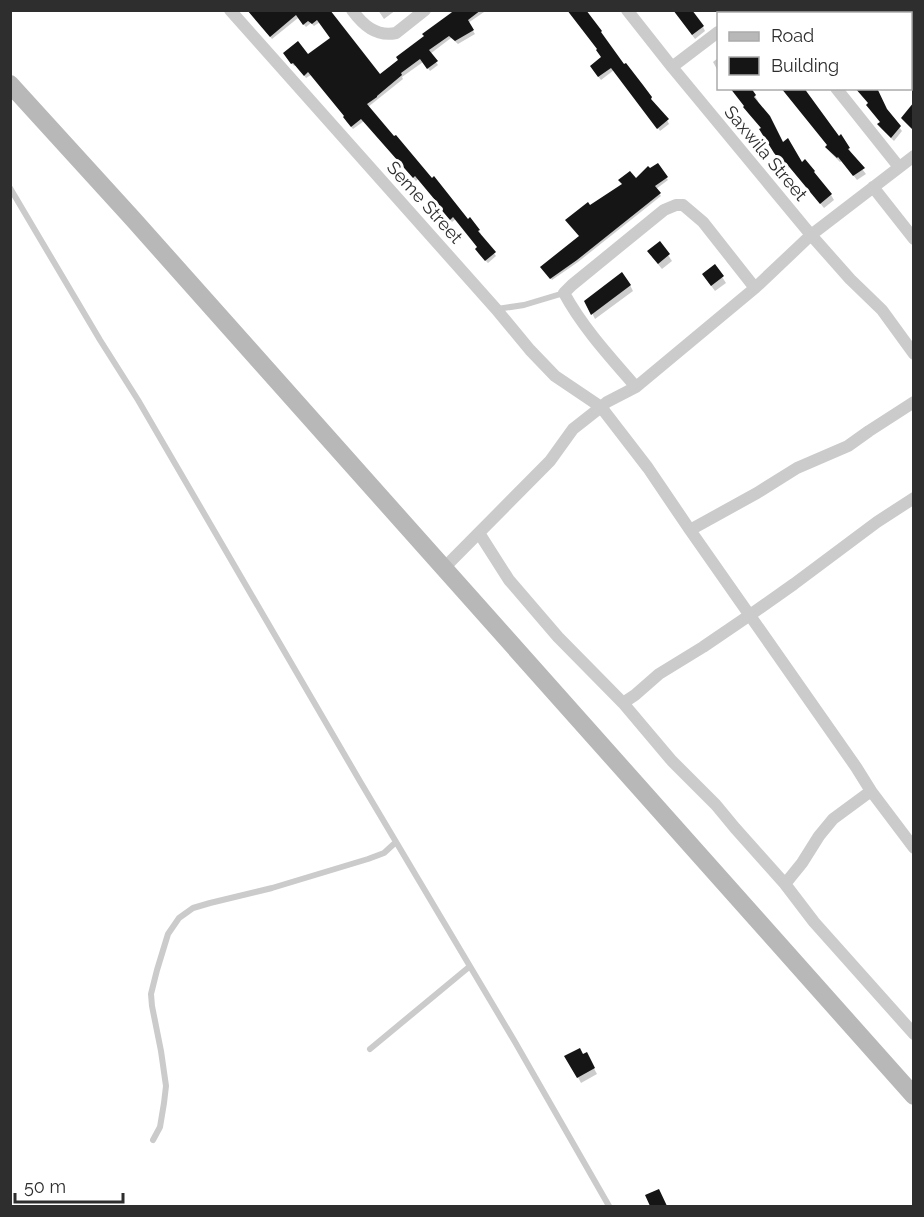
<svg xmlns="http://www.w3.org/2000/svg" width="924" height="1217" viewBox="0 0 924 1217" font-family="Raleway,sans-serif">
<rect width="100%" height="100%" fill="#fff"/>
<path fill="#0003" d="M248 10H329L379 76 452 14 449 10H487L468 23 475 34 458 44 451 38 430 54 438 65 430 71 423 62 402 77 403 79 368 107 468 221 470 220 479 231 481 234 479 235 496 256 488 263 478 253 479 248 456 219 452 222 443 210 442 206 418 179 416 181 364 121 353 129 346 121V117L311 75 306 78 296 65 294 66 286 57H308L332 38 320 22 314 26 311 23 306 27 298 18 272 39Z
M378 10H396L384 19Z
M567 10H585L602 36 667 120 669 124 660 131 614 70 601 80 593 70 603 58 599 50Z
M674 10 703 27 705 31 695 39Z
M724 10H734L730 14H726Z
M792 10H832L827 14H794Z
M910 57 914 60V88L910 84Z
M718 58V71L713 62Z
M755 96 758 101 756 103 785 150 802 164 814 172 831 195 834 200 824 208 790 167 787 168 763 135 762 129 748 113 745 108Z
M869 104 887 111 902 131 894 141 881 128 879 124 881 123Z
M840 137 849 149 852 154 851 155 866 174 857 180 842 161 840 162 830 152 827 147Z
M657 165 668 180 656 189 661 196 578 262 552 280 542 267 580 237 590 207 636 180Z
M660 243 672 261 662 269 652 257Z
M715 266 726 283 715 291 707 280Z
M630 285 633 291 595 319 586 301Z
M586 1054 597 1074 581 1083 567 1057 583 1056Z"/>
<path fill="#151515" d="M247 10H330L380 74 398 60 396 57 424 36 422 34 455 10H481L468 20 474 30 455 41 449 36 429 50 438 61 427 69 420 59 401 73 402 75 377 96V97L367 104 394 136 396 135 432 178 434 176 468 219 470 217 480 230 478 231 496 252 485 261 475 249 477 247 453 217 450 220 439 207 440 206 415 176 413 178 361 119 351 127 343 117 344 116 308 72 304 76 293 63 291 64 283 53 298 41 308 54 330 38 317 20 312 24 308 21 303 25 296 15 270 37Z
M567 10H586L602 31 601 32 624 64 626 63 643 85 652 97 651 99 669 119 657 129 611 68 598 77 590 66 601 57 596 50 597 49Z
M673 10H692L704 26 692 35Z
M730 88H751L756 95 754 97 770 116 783 142 788 138 802 162 805 159 815 171 814 172 832 194 820 204 786 163 783 164 774 153 759 129 761 128 743 107 744 106Z
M781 88H804L839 136 841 134 850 148 848 149 865 168 853 176 838 157 837 158 825 147 827 145Z
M855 88H877L887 109 901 126 891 138 877 124 880 122 866 105 868 103Z
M914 102V131L901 118Z
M658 163 668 177 655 186 661 193 577 260 550 279 540 267 579 236 565 220 588 202 590 205 622 184 618 180 630 171 636 178 648 166 650 168Z
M660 241 670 254 658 264 647 251Z
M715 264 724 276 711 286 702 274Z
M622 272 631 285 591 315 584 301Z
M580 1048 583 1054 587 1052 595 1068 577 1078 564 1056Z
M659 1189 667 1206H650L645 1195Z"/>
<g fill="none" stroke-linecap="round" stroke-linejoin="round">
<path stroke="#cbcbcb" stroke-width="6" d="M10 188 100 340 138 400 361 783 515 1042 609 1206
M497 309 524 305 564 293
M370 1049 469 967
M153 1140 160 1127 164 1103 166 1086 161 1051 152 1006 151 994 157 970 168 934 179 918 193 908 210 903 272 888 368 859 384 853 396 842"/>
<path stroke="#cbcbcb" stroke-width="12" d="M230 10 496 309 530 350 555 376 601 407 607 402 636 387 755 288 811 235 914 156
M352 10C363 25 376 37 396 33L425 10
M627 10 672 67 811 235 850 279 882 310 914 354
M773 10 776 14
M898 10 901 14
M744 14 748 10
M910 25 914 29
M672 67 718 32
M836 88 899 167
M873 187 914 239
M636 387C610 357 583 328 564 293L572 285 664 210 676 205H683L703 222 755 288
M690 530 757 493 797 468 848 446 869 431 914 402
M479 533 509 580 558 637 623 703 672 761 716 805 735 828 785 884 814 922 914 1034
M443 569 550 461 573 429 601 407 648 468 690 530 856 767 871 791 914 848
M623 703 635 695 659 674 703 647 750 615 794 584 877 522 914 498
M785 884 802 863 819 836 833 819 871 791"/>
<path stroke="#b8b8b8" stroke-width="18" d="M10 84 133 219 914 1096"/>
</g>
<g text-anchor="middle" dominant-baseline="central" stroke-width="6" stroke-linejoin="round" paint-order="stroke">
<g font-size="18" fill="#2e2e2e" stroke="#fff">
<text transform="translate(766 153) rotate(50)">Saxwila Street</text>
<text transform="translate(425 202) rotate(48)">Seme Street</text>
</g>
</g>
<rect width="924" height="1217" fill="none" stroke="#2e2e2e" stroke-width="24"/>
<rect x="717" y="12" width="195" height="78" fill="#ffffff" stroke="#ababab" stroke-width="1.5"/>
<rect x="729" y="32" width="30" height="9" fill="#b8b8b8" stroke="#ababab" stroke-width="1.5"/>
<text x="771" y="42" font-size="18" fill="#2e2e2e">Road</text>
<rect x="729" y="57" width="30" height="18" fill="#151515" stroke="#ababab" stroke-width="1.5"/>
<text x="771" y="72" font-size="18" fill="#2e2e2e">Building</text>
<path d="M15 1193v9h108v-9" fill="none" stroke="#2e2e2e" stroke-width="3"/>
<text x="24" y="1193" font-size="18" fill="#2e2e2e" stroke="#ffffff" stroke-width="4.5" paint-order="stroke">50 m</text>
</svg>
